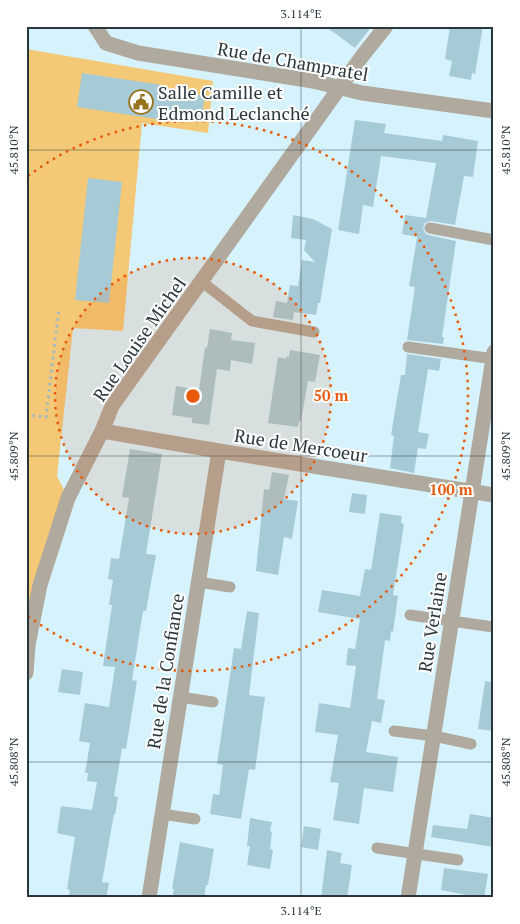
<svg xmlns="http://www.w3.org/2000/svg" width="520" height="924" viewBox="0 0 520 924" font-family="'PT Serif',serif">
<rect width="100%" height="100%" fill="#d6f3fd"/>
<path fill="#f3c876" d="M26 49 213 81 208 133 142 123 123 331 73 328 57 476 68 498 26 669Z"/>
<path fill="#a6cad6" d="M325 26H372L355 48Z
M450 26H483L475 74 472 73 471 80 449 76 452 61 445 59Z
M82 73 162 85 161 89 205 96 201 122 158 115 157 119 77 107Z
M355 120 386 124 384 133 442 141 443 135 478 141 473 177 464 176 455 225 431 221 425 223 423 227 425 233 428 235 456 241 442 337H444L443 344 407 340 415 287 409 286 417 237 402 234 405 215 426 218 436 163 381 156 373 207 363 205 359 234 338 230Z
M88 178 122 182 109 303 75 300Z
M293 215 313 219 332 229 320 303H318L316 315 294 312 293 320 273 317 276 301 287 303 290 285 298 286 302 260 315 262 304 250 306 240 291 238Z
M210 329 232 333 231 340 255 343 252 364 231 360 230 371 217 369 209 425 192 423V418L172 415 176 386 199 390 205 347 207 348Z
M290 350 320 355 315 382 308 381 301 421H299L298 427 268 423 278 357 286 359V356L289 357Z
M407 354 441 359 439 371 428 369 418 432 429 434 426 449 418 448 414 473 390 468 394 436 391 435 401 375H405Z
M130 449 162 454 146 554 156 555 146 611H143L132 680 137 681 126 749 122 748 114 796 118 797 115 815 114 814 102 882 109 883 106 898H68L70 890 67 889 75 837 57 833 61 806 92 810 97 782 87 781 88 773H85L90 743 79 741 85 703 109 707 115 667 103 666 112 605H109L113 580 108 579 111 558 119 559 129 498 122 497Z
M272 472 289 475 284 499 298 501 292 539 284 537 278 575 256 571 264 489 269 490Z
M352 493 367 495 365 514 349 512Z
M380 513 402 516 401 523 404 524 393 595 398 596 393 632 391 631 390 641 385 640 377 699 385 700 381 723 372 721 366 752 398 757 393 792 364 788 359 824 333 820 339 783 330 782 338 735 315 732 319 703 350 708 356 666 346 665 348 648 355 649 360 619 318 612 322 590 360 596 365 569 371 570Z
M247 611 259 613 249 695 265 697 255 770 249 769 241 819 210 814 213 794 219 795 223 765 217 764 234 648 241 649Z
M62 669 83 672 80 695 58 692Z
M485 681 494 682V731L478 729Z
M470 814 494 818V847L431 837 433 825 467 829Z
M250 818 272 822 270 831 272 832 270 849 273 850 270 869 247 865 250 846H247Z
M304 826 321 829 318 850 301 847Z
M180 842 214 849 208 885H206L204 898H172L174 889H172Z
M327 850 342 853 340 863 352 865 347 898H321Z
M444 868 488 874 484 898H467V895L441 890Z"/>
<g fill="none" stroke-linecap="round" stroke-linejoin="round">
<path stroke="#a1b9c1" stroke-width="3" stroke-dasharray="2.5 4" stroke-linecap="butt" d="M26 415 46 417 59 308"/>
<path stroke="#b0a99d" stroke-width="11" d="M430 228 494 240
M201 281 252 321 314 332
M408 347 494 359
M198 582 230 587
M410 615 493 627
M180 697 213 702
M394 731 434 736 471 744
M162 814 195 819
M377 848 458 860"/>
<path stroke="#b0a99d" stroke-width="15" d="M95 26 106 43 138 53 313 81 362 93 494 111
M102 431 219 451 494 495
M26 673 28 645 40 585 68 498 102 431 112 406 363 55 386 26
M149 898 219 451
M408 898 494 352"/>
</g>
<path fill="none" stroke="#29373c" stroke-width="1" stroke-opacity="0.45" d="M301 26V898M26 150H494M26 456H494M26 762H494"/>
<circle cx="193" cy="396" r="138" fill="#e8590c" fill-opacity=".12"/>
<g fill="none" stroke="#e8590c" stroke-width="2.5" stroke-dasharray="2.5 5">
<circle cx="193" cy="396" r="138"/>
<path d="M28 176A275 275 0 1 1 28 616"/>
</g>
<defs>
<g id="civic-ring" transform="scale(1.25)"><circle r="9.5" fill="#fff" stroke="#98731d" stroke-width="1.5"/><path d="M-.6-6.5H3V-4.5H.6V-3L4-1V1h2V6H-6V1h2V-1L-.6-3ZM-1.2 2.5V6h2.4V2.5Z" fill="#98731d"/></g>
</defs>
<g fill-rule="evenodd">
<use href="#civic-ring" x="141" y="102"/>
</g>
<g text-anchor="middle" dominant-baseline="central" stroke-width="4" stroke-linejoin="round" paint-order="stroke">
<g font-size="18" fill="#29373c" stroke="#fff">
<text transform="translate(293 61) rotate(10)">Rue de Champratel</text>
<text transform="translate(139 339) rotate(-55)">Rue Louise Michel</text>
<text transform="translate(301 445) rotate(9)">Rue de Mercoeur</text>
<text transform="translate(432 622) rotate(-81)">Rue Verlaine</text>
<text transform="translate(165 671) rotate(-81)">Rue de la Confiance</text>
</g>
<g font-size="18" fill="#29373c" stroke="#fff" text-anchor="start">
<text x="158" y="92">Salle Camille et<tspan x="158" dy="21">Edmond Leclanché</tspan></text>
</g>
</g>
<circle cx="193" cy="396" r="8" fill="#e8590c" stroke="#fff" stroke-width="2.5"/>
<g font-size="15" text-anchor="middle" font-weight="bold" fill="#e8590c" stroke="#fff" stroke-width="4" stroke-linejoin="round" paint-order="stroke">
<text x="331" y="401">50 m</text>
<text x="451" y="495">100 m</text>
</g>
<rect width="520" height="924" fill="none" stroke="#ffffff" stroke-width="55"/>
<rect x="28" y="28" width="464" height="868" fill="none" stroke="#29373c" stroke-width="2"/>
<g font-size="12" text-anchor="middle" fill="#29373c">
<text x="301" y="18">3.114°E</text>
<text transform="translate(14 150) rotate(-90)" y="4">45.810°N</text>
<text transform="translate(506 150) rotate(-90)" y="4">45.810°N</text>
<text transform="translate(14 456) rotate(-90)" y="4">45.809°N</text>
<text transform="translate(506 456) rotate(-90)" y="4">45.809°N</text>
<text transform="translate(14 762) rotate(-90)" y="4">45.808°N</text>
<text transform="translate(506 762) rotate(-90)" y="4">45.808°N</text>
<text x="301" y="915">3.114°E</text>
</g>
</svg>
